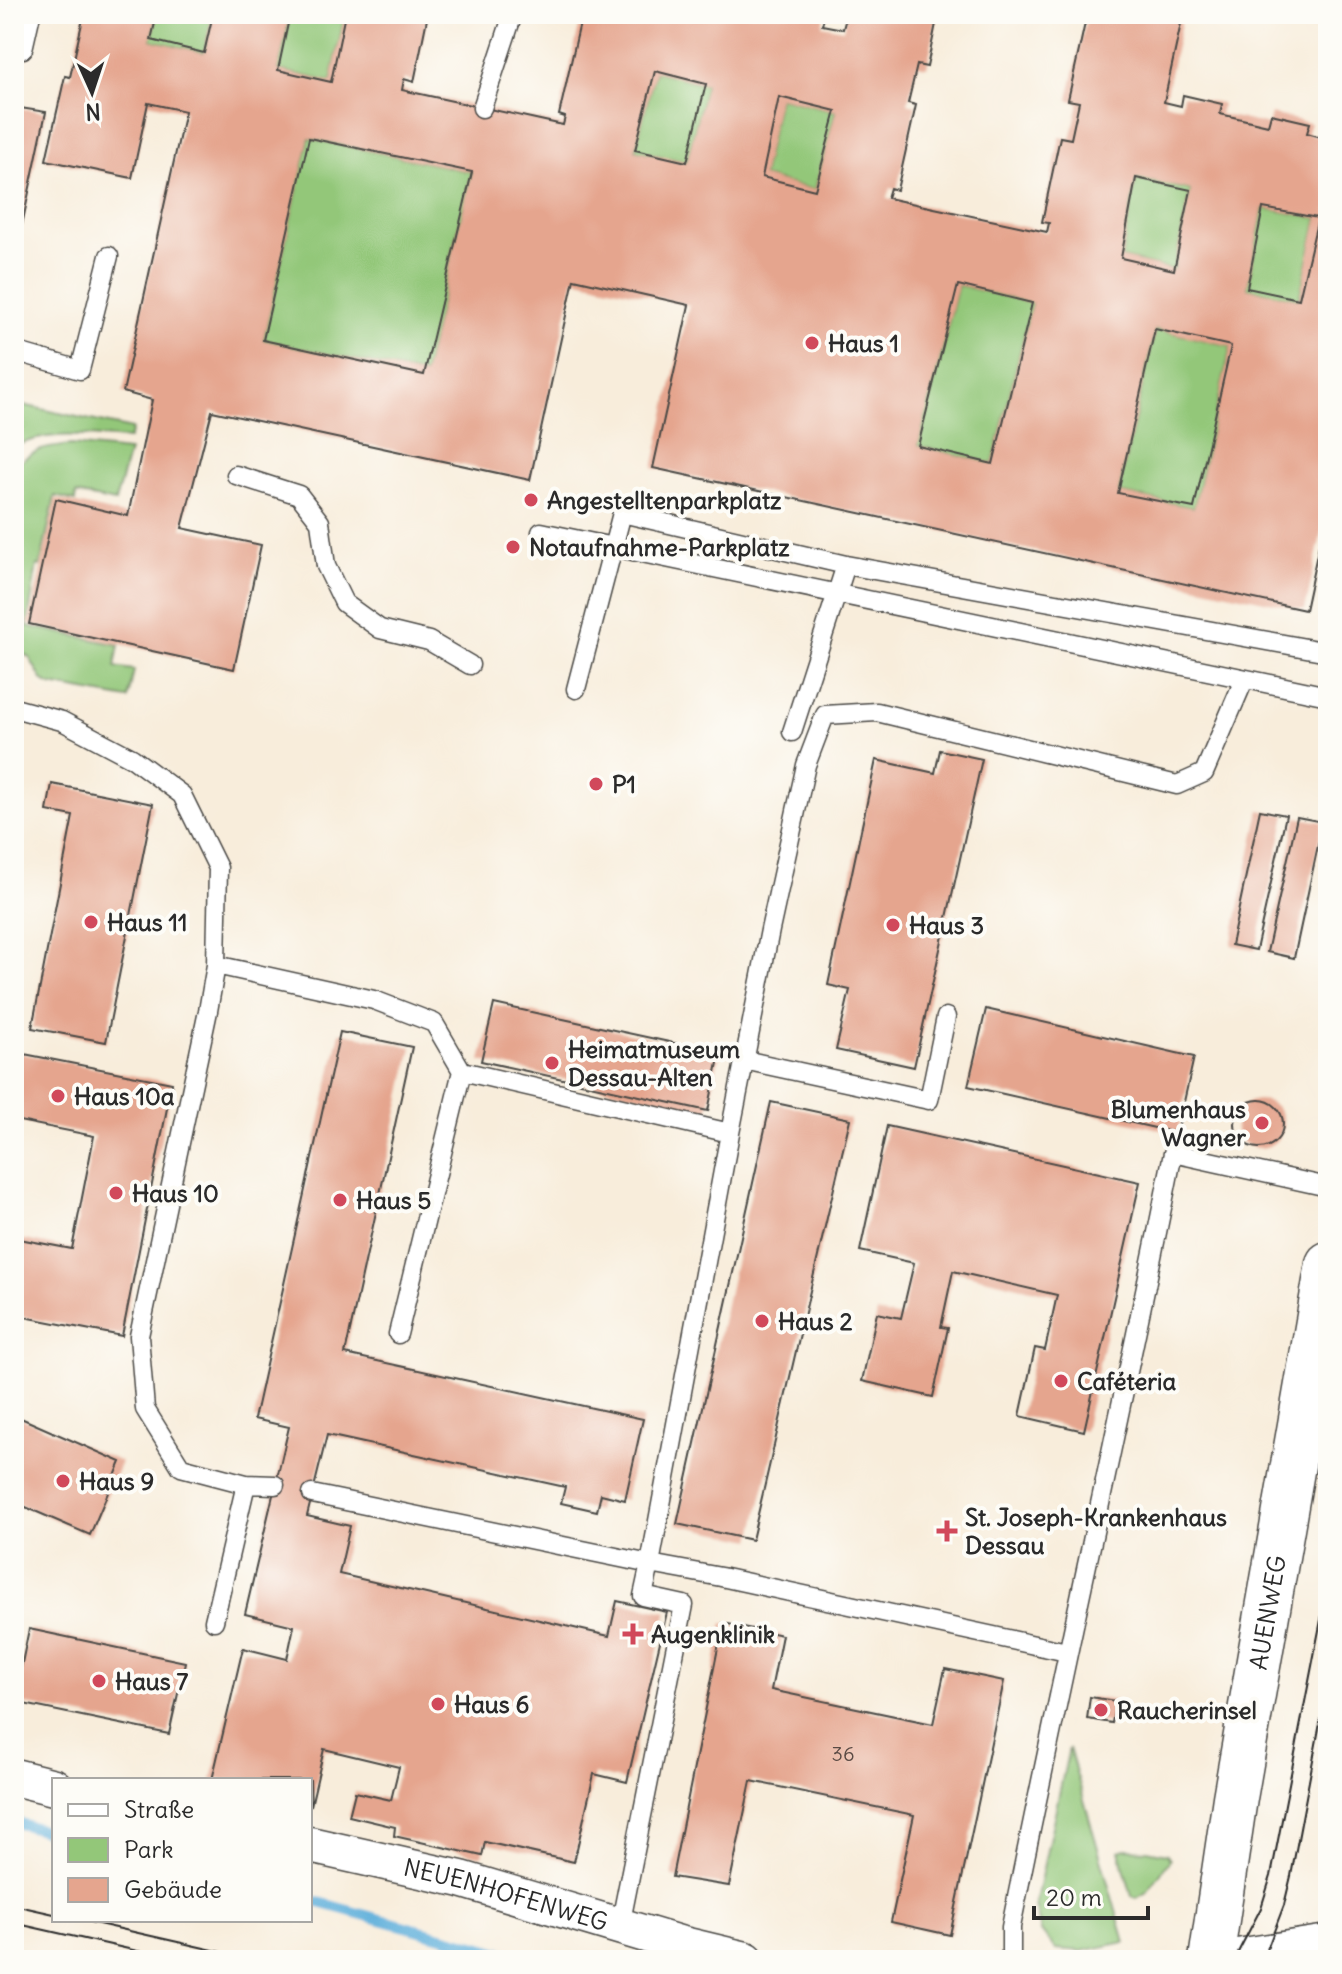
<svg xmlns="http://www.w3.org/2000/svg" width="1342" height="1974" viewBox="0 0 1342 1974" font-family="Delius,sans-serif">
<rect width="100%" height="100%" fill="#fdfcf7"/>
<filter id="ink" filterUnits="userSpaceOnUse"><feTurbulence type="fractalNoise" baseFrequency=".0125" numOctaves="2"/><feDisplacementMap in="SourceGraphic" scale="16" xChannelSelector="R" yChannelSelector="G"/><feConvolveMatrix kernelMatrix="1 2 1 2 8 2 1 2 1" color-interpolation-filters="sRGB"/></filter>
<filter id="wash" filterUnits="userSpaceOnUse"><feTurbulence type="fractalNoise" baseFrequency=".006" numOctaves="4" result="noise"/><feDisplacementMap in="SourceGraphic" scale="32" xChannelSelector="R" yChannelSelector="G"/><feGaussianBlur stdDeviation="1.8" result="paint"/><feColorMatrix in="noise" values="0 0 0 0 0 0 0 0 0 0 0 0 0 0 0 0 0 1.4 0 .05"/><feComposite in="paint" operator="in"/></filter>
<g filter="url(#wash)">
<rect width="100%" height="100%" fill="#f8eddb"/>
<path fill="#93c779" stroke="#5f7952" stroke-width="2" d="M157 14H213L204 53 151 40Z
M290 14H345L331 82 278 70Z
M655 71 706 84 687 162 635 150Z
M779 97 836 111 815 190 762 177Z
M309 138 472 172 424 375 263 340Z
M1136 178 1191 190 1174 270 1121 258Z
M1263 208 1318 218 1299 299 1247 288Z
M958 285 1032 303 993 464 918 446Z
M1155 329 1231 346 1194 508 1118 493Z
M14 403 132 429 129 439C89 437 51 429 14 447Z
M72 445 129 451 115 502 76 494 75 501 55 496 40 566 37 565 27 626 119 645 115 667 134 670 128 699 51 685 43 681 29 657 14 649V467C34 448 46 448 72 445Z
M1069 1748 1125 1942 1082 1951 1055 1949 1041 1931 1035 1905Z
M1125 1849 1147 1850 1167 1854 1170 1860 1147 1892 1137 1898 1132 1896 1119 1851Z"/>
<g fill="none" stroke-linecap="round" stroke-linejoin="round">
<path stroke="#61b0db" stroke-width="11" d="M14 1822 54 1833
M310 1900 527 1960"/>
</g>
<g id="blocks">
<path fill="#e5a58e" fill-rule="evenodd" d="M84 14H157L151 40 204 53 213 14H290L278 70 331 82 345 14H428L414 82 404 79 402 90 563 125 565 117 559 115 582 14H825L822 25 843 29 847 14H938L927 67 917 65 908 103 916 105 897 190 890 188 887 198 1047 232 1049 223 1042 222 1060 137 1071 139 1079 102 1068 100 1087 14H1183L1164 102 1181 106 1183 95 1222 104 1220 114 1268 125 1271 114 1310 123 1307 133 1328 139V503L1305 610 653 468 689 305 574 279 530 480 212 411 182 528 261 545 234 669 29 624 56 499 128 516 152 400 123 392 185 111 148 103 132 178 46 160 65 76 70 77ZM655 71 706 84 687 162 635 150ZM779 97 836 111 815 190 762 177ZM309 138 472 172 424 375 263 340ZM1136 178 1191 190 1174 270 1121 258ZM1263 208 1318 218 1299 299 1247 288ZM958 285 1032 303 993 464 918 446ZM1155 329 1231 346 1194 508 1118 493Z
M14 107 46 112 15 258 14 257Z
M940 750 982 759 914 1067 836 1050 850 990 828 985 876 760 935 773Z
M52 784 153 804 106 1042 32 1028 73 816 47 811Z
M1260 810 1286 815 1256 950 1231 945Z
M1297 817 1323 822 1294 958 1267 952Z
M494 1004 720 1053 708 1111 481 1061Z
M986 1009 1194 1057 1177 1133 968 1086Z
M340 1032 412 1047 345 1354 643 1419 625 1500 601 1494 597 1511 561 1503 565 1487 327 1435 307 1516 350 1526 339 1574 609 1636 617 1601 667 1612 627 1782 594 1774 574 1862 485 1842 482 1856 394 1836 395 1827 349 1816 355 1792 391 1800 399 1767 324 1749 311 1806 310 1780H212L243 1648 287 1659 294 1626 245 1614 289 1427 254 1419Z
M14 1052 172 1083 122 1336 14 1315V1238L72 1249 94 1136 14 1120Z
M1235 1124a24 24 0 1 1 48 0a24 24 0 1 1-48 0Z
M771 1102 850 1119 752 1540 677 1524Z
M887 1126 1140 1182 1084 1431 1020 1416 1035 1348 1045 1350 1057 1295 953 1271 941 1327 948 1328 933 1397 862 1381 877 1313 901 1318 914 1263 860 1251Z
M14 1415 121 1462 90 1535 14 1502Z
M723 1623 782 1635 771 1690 933 1724 945 1669 1004 1681 950 1935 891 1922 914 1815 751 1781 729 1886 672 1877Z
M29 1629 185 1662 169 1734 14 1702Z
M1090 1697 1116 1701 1112 1723 1087 1719Z"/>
</g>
</g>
<g filter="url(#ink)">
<use href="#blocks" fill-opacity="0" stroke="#4a4845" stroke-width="2"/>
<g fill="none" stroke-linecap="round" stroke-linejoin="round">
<g stroke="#4a4845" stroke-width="21">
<path id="lane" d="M14 47 23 49 31 14
M482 108 513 14
M14 351 80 370 109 256
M236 475 299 495 320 522 326 566 344 603 380 629 429 641 470 665
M541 532 1328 696
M576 689 622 513 846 565 1328 652
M14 708 62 721 132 758 182 795 218 868 216 965 208 1011 139 1336 145 1409 181 1467 246 1484 275 1485
M792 732 846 565
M216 965 374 1000 434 1023 462 1071 730 1133
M744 1060 929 1100 946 1017
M398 1334 462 1071
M312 1494 650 1564 730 1133 770 930 806 765 825 715 877 712 1177 785 1204 773 1244 680
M214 1621 246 1484
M620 1926 684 1605 643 1596 650 1564 721 1577 1067 1652
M1011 1960V1927C1063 1668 1122 1411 1173 1153L1328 1187"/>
</g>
<g stroke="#4a4845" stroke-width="39">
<g id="street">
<path d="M14 1777 54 1787"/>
<path id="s1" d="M310 1845 461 1879 679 1944 746 1960"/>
<path d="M1218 1960 1328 1943"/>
</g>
</g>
<g stroke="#4a4845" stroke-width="47">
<g id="secondary">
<path id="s2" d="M1211 1960 1235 1798 1328 1264"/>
</g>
</g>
<use href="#lane" stroke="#fff" stroke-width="18"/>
<use href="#street" stroke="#fff" stroke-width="36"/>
<use href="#secondary" stroke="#fff" stroke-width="44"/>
<path stroke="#2b2b2b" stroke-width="2" d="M14 1905 54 1914
M81 1920 257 1960
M14 1923 177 1960
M1234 1960 1261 1908 1271 1876 1328 1584
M1263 1960 1284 1905 1291 1876 1328 1681"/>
</g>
</g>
<g fill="#d1495b" stroke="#fdfcf7" stroke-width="3">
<circle cx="812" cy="343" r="8"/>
<circle cx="531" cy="500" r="8"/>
<circle cx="513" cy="547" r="8"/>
<circle cx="596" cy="784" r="8"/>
<circle cx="91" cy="922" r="8"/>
<circle cx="893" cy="925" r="8"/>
<circle cx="552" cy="1063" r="8"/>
<circle cx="58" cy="1096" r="8"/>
<circle cx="1262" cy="1123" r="8"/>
<circle cx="116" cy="1193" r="8"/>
<circle cx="340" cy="1200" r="8"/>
<circle cx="762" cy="1321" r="8"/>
<circle cx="1061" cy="1381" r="8"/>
<circle cx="63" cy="1481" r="8"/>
<path d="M943 1519h8v8h8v8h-8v8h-8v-8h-8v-8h8z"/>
<path d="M629 1622h8v8h8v8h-8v8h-8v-8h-8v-8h8z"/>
<circle cx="99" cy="1681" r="8"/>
<circle cx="438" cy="1704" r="8"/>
<circle cx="1101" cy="1710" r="8"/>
</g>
<g text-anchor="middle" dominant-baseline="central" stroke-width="8" stroke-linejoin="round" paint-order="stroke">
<g font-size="20" fill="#5a4a44">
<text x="843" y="1753">36</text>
</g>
<g font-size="24" font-weight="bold" fill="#2b2b2b" stroke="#fdfcf7" text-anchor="start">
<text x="828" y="343">Haus 1</text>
<text x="547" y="500">Angestelltenparkplatz</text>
<text x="529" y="547">Notaufnahme-Parkplatz</text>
<text x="612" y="784">P1</text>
<text x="107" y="922">Haus 11</text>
<text x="909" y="925">Haus 3</text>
<text x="568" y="1049">Heimatmuseum<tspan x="568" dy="28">Dessau-Alten</tspan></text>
<text x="74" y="1096">Haus 10a</text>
<text x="1246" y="1109" text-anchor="end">Blumenhaus<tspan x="1246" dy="28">Wagner</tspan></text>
<text x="132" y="1193">Haus 10</text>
<text x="356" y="1200">Haus 5</text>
<text x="778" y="1321">Haus 2</text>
<text x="1077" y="1381">Caféteria</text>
<text x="79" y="1481">Haus 9</text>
<text x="965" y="1517">St. Joseph-Krankenhaus<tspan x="965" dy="28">Dessau</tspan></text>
<text x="651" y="1634">Augenklinik</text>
<text x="115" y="1681">Haus 7</text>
<text x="454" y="1704">Haus 6</text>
<text x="1117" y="1710">Raucherinsel</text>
</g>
<g font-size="24" fill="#2b2b2b" stroke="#fdfcf7">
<text stroke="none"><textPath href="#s2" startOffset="352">AUENWEG</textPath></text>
<text stroke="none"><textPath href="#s1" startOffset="202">NEUENHOFENWEG</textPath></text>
</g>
</g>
<rect width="1342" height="1974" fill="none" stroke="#fdfcf7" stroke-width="48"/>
<rect x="52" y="1778" width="260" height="144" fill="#fdfcf7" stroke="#a9a8a5" stroke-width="2"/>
<rect x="68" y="1804" width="40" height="12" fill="#ffffff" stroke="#a9a8a5" stroke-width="2"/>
<text x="124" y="1818" font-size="24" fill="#2b2b2b">Straße</text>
<rect x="68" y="1838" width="40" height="24" fill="#93c779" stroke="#a9a8a5" stroke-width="2"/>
<text x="124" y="1858" font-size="24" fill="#2b2b2b">Park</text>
<rect x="68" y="1878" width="40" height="24" fill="#e5a58e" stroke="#a9a8a5" stroke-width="2"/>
<text x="124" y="1898" font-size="24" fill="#2b2b2b">Gebäude</text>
<g transform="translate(92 92) rotate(177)" stroke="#fdfcf7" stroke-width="6" paint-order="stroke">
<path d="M0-6L14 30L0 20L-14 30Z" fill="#2b2b2b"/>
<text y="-12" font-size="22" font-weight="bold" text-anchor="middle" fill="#2b2b2b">N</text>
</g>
<path d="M1034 1906v12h114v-12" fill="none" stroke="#2b2b2b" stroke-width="4"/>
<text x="1046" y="1906" font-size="24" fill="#2b2b2b" stroke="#fdfcf7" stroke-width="6" paint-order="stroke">20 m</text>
</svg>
